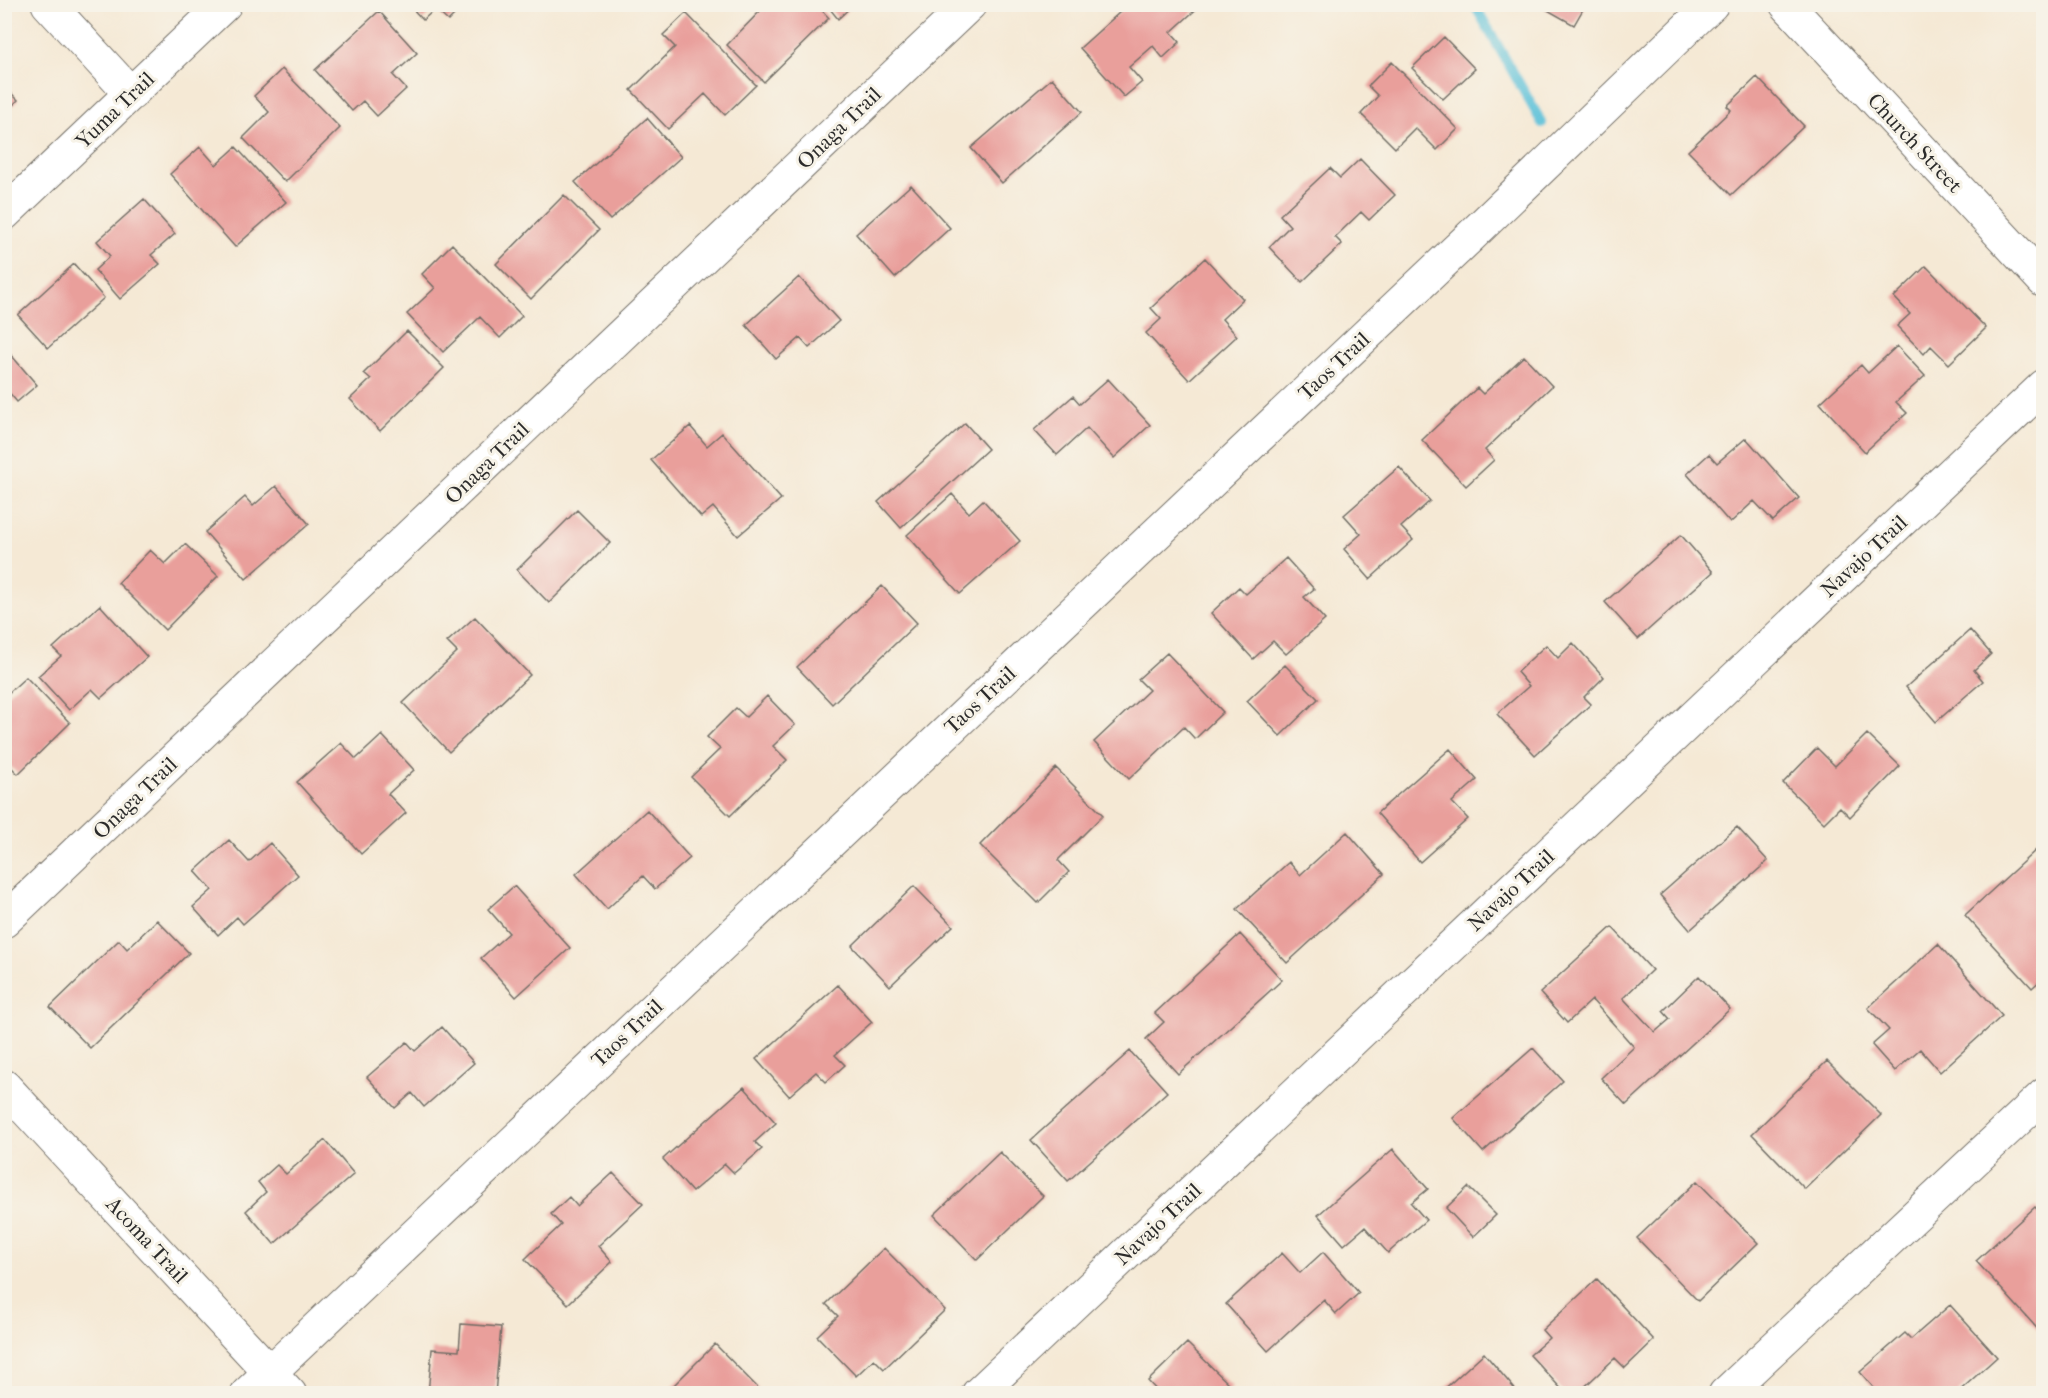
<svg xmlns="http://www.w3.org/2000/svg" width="2048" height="1398" viewBox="0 0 2048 1398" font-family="'IM FELL French Canon',serif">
<rect width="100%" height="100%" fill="#f7f3e8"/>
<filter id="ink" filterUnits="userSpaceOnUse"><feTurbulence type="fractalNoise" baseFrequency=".0167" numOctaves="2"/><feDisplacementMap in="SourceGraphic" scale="12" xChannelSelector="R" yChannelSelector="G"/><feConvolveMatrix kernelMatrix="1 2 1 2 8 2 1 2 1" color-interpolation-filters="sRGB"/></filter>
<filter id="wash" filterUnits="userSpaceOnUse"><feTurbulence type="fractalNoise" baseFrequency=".008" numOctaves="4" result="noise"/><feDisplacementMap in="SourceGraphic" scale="24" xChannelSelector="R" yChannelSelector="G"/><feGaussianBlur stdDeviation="1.35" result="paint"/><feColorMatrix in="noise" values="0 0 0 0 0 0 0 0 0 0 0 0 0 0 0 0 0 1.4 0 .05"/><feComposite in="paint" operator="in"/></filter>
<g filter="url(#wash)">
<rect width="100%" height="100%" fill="#f5e9d5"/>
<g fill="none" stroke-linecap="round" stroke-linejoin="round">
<path stroke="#5cc1d9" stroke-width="10" d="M1474 4 1542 123"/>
</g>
<g id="blocks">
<path fill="#e99f9b" d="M408 4H465L448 21 435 9 423 20Z
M767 4H816L829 18 764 82 727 45Z
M826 4H854L838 19Z
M1129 4H1202L1171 32 1180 42 1163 58 1153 46 1129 67 1142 82 1124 97 1080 48Z
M1546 4H1586L1574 25 1544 8Z
M379 11 417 53 393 75 406 89 377 116 363 101 352 111 315 70Z
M686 13 756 85 725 115 705 94 668 129 631 90 675 47 663 35Z
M1444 37 1475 69 1443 99 1412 68Z
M1392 62 1458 129 1437 150 1415 128 1395 148 1361 114 1378 96 1368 86Z
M282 69 340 128 285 182 243 138 269 112 254 96Z
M1757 77 1804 126 1731 195 1688 151 1731 110 1727 106Z
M1052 78 1082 112 1002 183 971 148Z
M4 86 18 100 4 114Z
M647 118 681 157 610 220 575 182Z
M200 147 216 165 236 147 286 202 235 247 170 174Z
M1360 159 1395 195 1369 220 1361 212 1335 237 1342 244 1302 282 1269 247 1290 226 1280 215 1330 168 1340 178Z
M911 185 950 228 895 278 856 234Z
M564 195 599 230 531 299 496 264Z
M144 199 175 234 151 255 160 264 120 299 95 270 110 256 97 241Z
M452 244 522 316 500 338 480 317 443 352 407 314 435 288 422 274Z
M1205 258 1243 299 1222 319 1237 336 1189 380 1146 333 1161 319 1151 308Z
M74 264 104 298 48 348 18 315Z
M1926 266 1986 328 1949 364 1931 346 1924 354 1897 326 1910 314 1894 297Z
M799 277 839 321 809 348 800 338 776 359 746 325Z
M407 331 444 368 380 431 350 399 371 379 364 373Z
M1897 346 1925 376 1896 402 1907 413 1865 452 1820 403 1861 365 1868 373Z
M5 348 37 385 17 402 8 391 5 394Z
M1524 356 1552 386 1485 450 1494 460 1466 486 1422 440 1477 388 1483 394Z
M1108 379 1150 425 1114 458 1087 428 1057 455 1034 430 1073 396 1080 404Z
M965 423 988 449 901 528 878 502Z
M690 426 707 446 722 433 781 499 738 536 713 507 701 517 651 460Z
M1746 438 1799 498 1773 521 1754 501 1730 523 1687 474 1709 454 1717 463Z
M1399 467 1430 501 1401 527 1413 540 1370 579 1344 549 1361 534 1344 515Z
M276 486 309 524 246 579 205 532 245 497 253 506Z
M952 494 969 513 983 500 1020 541 960 594 907 535Z
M577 510 610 543 549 603 517 570Z
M1681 535 1713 572 1638 639 1605 602Z
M185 544 218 576 165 630 118 583 150 550 165 564Z
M1286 558 1314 589 1304 597 1325 620 1286 654 1273 641 1253 659 1211 613 1239 587 1246 594Z
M882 586 917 623 832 704 797 667Z
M100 605 147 657 101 698 92 689 69 710 38 676 61 656 53 648Z
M475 617 530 675 449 752 403 703 457 652 447 642Z
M1970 630 1991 654 1974 670 1983 681 1936 722 1906 687Z
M1573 643 1604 677 1584 697 1591 704 1535 755 1497 714 1529 686 1517 672 1546 645 1558 658Z
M1167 653 1223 712 1195 739 1184 727 1129 779 1094 742 1149 690 1138 679Z
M1285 665 1318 699 1280 736 1247 701Z
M26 677 70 723 18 774 8 764 4 767V697Z
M767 696 795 725 773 746 787 760 730 816 691 777 720 749 707 737 736 708 746 717Z
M1867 734 1900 766 1850 817 1840 807 1824 823 1783 783 1817 748 1835 766Z
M382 735 414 770 388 794 406 813 361 854 297 782 341 743 356 759Z
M1450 749 1477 780 1452 802 1468 819 1420 862 1377 813Z
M1056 768 1103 815 1058 860 1069 872 1038 903 980 845Z
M647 810 690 858 655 889 643 876 607 909 576 874Z
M1737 827 1768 861 1690 930 1660 895Z
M1347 832 1384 874 1287 963 1237 909 1289 862 1300 875Z
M229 840 249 862 270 843 298 875 243 924 237 917 218 935 193 907 212 890 195 871Z
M2036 850 2044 859V977L2032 988 1965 915Z
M514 886 570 948 516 997 481 958 509 933 488 909Z
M914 886 953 926 890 986 852 946Z
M157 920 189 953 90 1048 50 1007 119 940 127 949Z
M1612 927 1652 970 1623 998 1655 1032 1670 1019 1663 1011 1699 976 1730 1009 1626 1105 1601 1078 1634 1047 1592 1000 1567 1023 1540 993Z
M1240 934 1282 980 1178 1074 1146 1039 1164 1022 1155 1013Z
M1938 944 2002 1016 1940 1072 1920 1049 1895 1071 1872 1045 1889 1030 1868 1008Z
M838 985 872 1022 835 1055 845 1065 826 1082 816 1072 789 1096 756 1059Z
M442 1027 474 1063 424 1107 412 1093 395 1108 367 1077 407 1042 415 1051Z
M1533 1048 1563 1081 1483 1152 1453 1118Z
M1130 1051 1167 1092 1068 1181 1031 1140Z
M1827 1061 1881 1115 1805 1189 1752 1134Z
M744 1087 776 1123 755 1142 762 1149 734 1173 725 1164 692 1192 663 1159Z
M325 1140 354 1174 274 1244 246 1211 266 1192 258 1182 277 1165 286 1174Z
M1393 1149 1428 1189 1411 1203 1426 1220 1388 1253 1365 1227 1344 1245 1318 1215Z
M1000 1152 1043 1196 977 1260 934 1215Z
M613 1173 643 1204 598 1246 612 1262 568 1304 525 1259 561 1225 551 1214 569 1197 577 1206Z
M1697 1181 1758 1243 1698 1301 1637 1238Z
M1468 1187 1496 1215 1473 1237 1446 1208Z
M2035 1207 2044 1216V1336L1976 1261Z
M884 1248 945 1310 884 1369 874 1359 856 1376 817 1336 838 1316 826 1304Z
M1323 1252 1359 1293 1336 1314 1324 1300 1268 1351 1226 1304 1282 1253 1300 1273Z
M1597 1279 1654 1340 1625 1368 1615 1358 1577 1394H1566L1530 1355 1549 1338 1542 1330Z
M1950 1305 1997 1357 1956 1394H1904L1902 1392 1900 1394H1879L1860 1372 1905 1333 1911 1339Z
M461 1324 501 1327 495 1394H428L432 1349 459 1351Z
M1187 1343 1232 1387 1225 1394H1160L1148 1381Z
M715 1344 759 1389 754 1394H665Z
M1484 1353 1519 1394H1443L1441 1392Z"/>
</g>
</g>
<g filter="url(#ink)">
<use href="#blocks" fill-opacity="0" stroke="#726e66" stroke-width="1.5"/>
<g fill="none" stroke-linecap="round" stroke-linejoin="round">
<g stroke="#726e66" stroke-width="35">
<path id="street" d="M48 4 131 94
M1786 4 2044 281
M4 214 225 4
M247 1394 1471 236 1712 4
M978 1394 2044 386
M1725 1394 2044 1095"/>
</g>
<g stroke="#726e66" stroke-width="35">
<path id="secondary" d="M4 921 970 4
M4 1086 290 1394"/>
</g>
<use href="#street" stroke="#fff" stroke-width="33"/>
<use href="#secondary" stroke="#fff" stroke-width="33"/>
</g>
</g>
<g text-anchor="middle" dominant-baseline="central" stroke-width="6" stroke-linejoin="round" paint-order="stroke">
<g font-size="21" fill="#2b2b2b" stroke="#f7f3e8">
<text transform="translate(115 110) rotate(-44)">Yuma Trail</text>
<text transform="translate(839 128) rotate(-44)">Onaga Trail</text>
<text transform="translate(1915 143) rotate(47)">Church Street</text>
<text transform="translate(1334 366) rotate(-43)">Taos Trail</text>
<text transform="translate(487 463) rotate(-44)">Onaga Trail</text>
<text transform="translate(1864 556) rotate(-43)">Navajo Trail</text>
<text transform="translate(980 700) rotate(-43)">Taos Trail</text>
<text transform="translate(135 798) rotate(-44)">Onaga Trail</text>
<text transform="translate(1511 890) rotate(-43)">Navajo Trail</text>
<text transform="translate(627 1033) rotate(-43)">Taos Trail</text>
<text transform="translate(1158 1224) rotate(-43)">Navajo Trail</text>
<text transform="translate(147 1240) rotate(47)">Acoma Trail</text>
</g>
</g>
<rect width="2048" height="1398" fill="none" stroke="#f7f3e8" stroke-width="24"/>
</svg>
